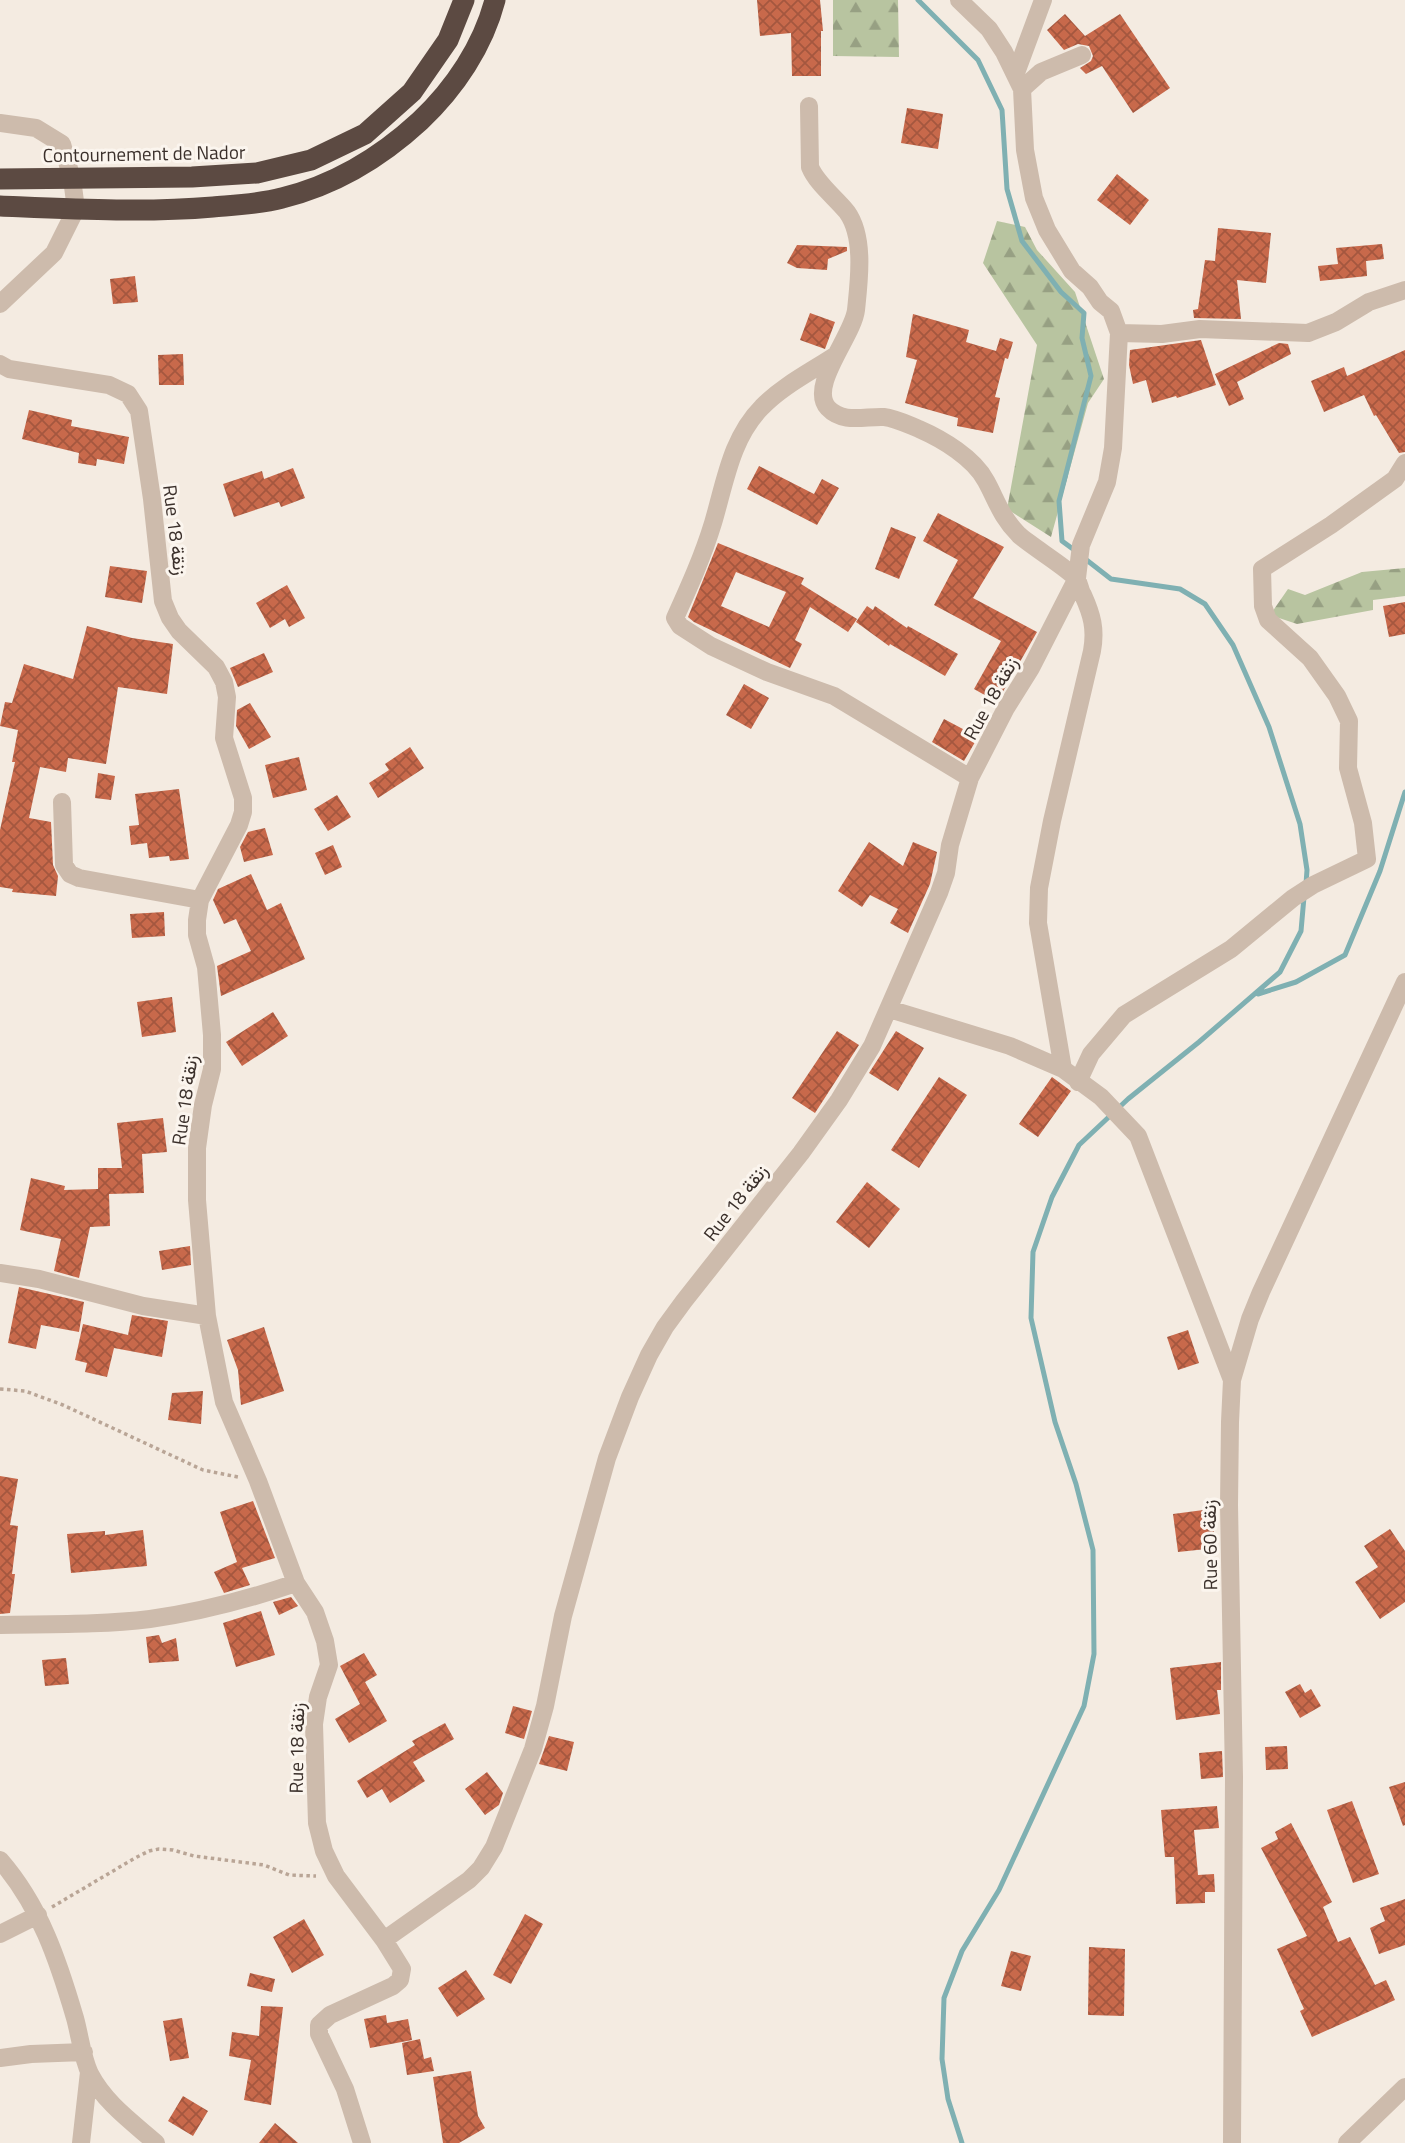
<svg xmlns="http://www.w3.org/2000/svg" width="1405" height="2143" viewBox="0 0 1405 2143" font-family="'Titillium Web',Vazirmatn,sans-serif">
<defs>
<pattern id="forest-firs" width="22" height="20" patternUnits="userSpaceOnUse" patternTransform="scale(1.75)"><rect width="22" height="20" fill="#b8c4a0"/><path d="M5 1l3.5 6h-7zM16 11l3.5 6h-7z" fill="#97a083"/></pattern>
<pattern id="building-cross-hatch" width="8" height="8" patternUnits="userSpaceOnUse" patternTransform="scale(1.75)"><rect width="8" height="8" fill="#c8694b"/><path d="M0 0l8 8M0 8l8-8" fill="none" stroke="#a4573f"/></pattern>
</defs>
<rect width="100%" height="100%" fill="#f4ebe1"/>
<path fill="url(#forest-firs)" d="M833 0H898L899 57 833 56Z
M997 221 1025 227 1037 250 1075 292 1104 379 1088 403 1051 537 1007 509 1037 345 983 263Z
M1405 568V596L1373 600V610L1297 624 1270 615 1288 589 1305 595 1362 572Z"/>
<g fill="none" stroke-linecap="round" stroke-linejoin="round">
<path stroke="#7fb0b2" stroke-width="5" d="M918 0 978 60 1002 110 1007 189 1022 241 1061 292 1084 313 1082 338 1091 376 1059 501 1062 541 1077 552
M1084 558 1111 579 1180 589 1205 604 1233 645 1269 727 1300 824 1307 870 1306 884
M1258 994 1296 982 1345 955 1380 871 1405 792
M962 2143 948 2099 942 2059 944 1998 962 1951 999 1890 1084 1706 1094 1654 1093 1550 1076 1484 1055 1422 1031 1318 1033 1252 1052 1197 1079 1145 1128 1099 1199 1042 1280 972 1301 931 1304 897"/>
</g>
<path fill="url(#building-cross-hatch)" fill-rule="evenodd" d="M757 0H820L823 31H821V76H792L791 33 760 36Z
M1065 14 1085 36 1120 14 1170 88 1133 113 1102 66 1086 74 1080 68 1091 61 1093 56 1089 46 1078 44 1064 50 1047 30Z
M907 108 943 114 938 149 901 143Z
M1117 174 1149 200 1130 225 1097 200Z
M1218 228 1271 233 1266 283 1237 280 1241 319 1194 318 1193 310 1198 309 1205 260 1215 261Z
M1382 244 1384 259 1366 261 1367 276 1320 281 1318 266 1338 264 1336 248Z
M797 245 847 247V251L828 259 827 270 797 268 787 263Z
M135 276 138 302 113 304 110 279Z
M810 313 835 322 825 349 800 340Z
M913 314 969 330 966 342 996 351 1000 338 1013 342 1008 359 1005 358 995 397 1000 398 993 433 957 426 958 418 905 403 917 360 906 357Z
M1201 340 1216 385 1177 398 1176 396 1152 403 1146 380 1133 384 1129 365 1130 350Z
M1279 343 1288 344 1291 354 1237 382 1244 399 1229 406 1215 374Z
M1405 350V452L1399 453 1376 415 1374 416 1364 395 1324 412 1311 381 1344 367 1347 376Z
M183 354 184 385H159L158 355Z
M29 410 72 420 71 426 129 437 124 464 97 459 96 466 78 463 79 453 22 439Z
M759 466 814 494 822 479 839 488 817 525 747 489Z
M293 468 305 498 281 507 279 502 234 517 223 484 262 471 264 479Z
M938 513 1004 547 973 598 1037 632 997 702 974 689 1001 641 934 605 958 560 923 541Z
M891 527 916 537 899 579 875 569Z
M718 543 804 578 801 584 857 619 848 632 810 607 795 640 802 644 790 668 694 622 688 617ZM736 572 786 592 769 627 721 606Z
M110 566 147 571 142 603 105 597Z
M287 585 305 618 289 627 285 619 270 628 256 603Z
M1405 602V634L1389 637 1383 606Z
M867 606 873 610 875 606 907 628 908 626 958 654 945 676 890 644 889 646 856 622Z
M87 626 132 638 173 644 167 694 118 687 106 764 68 758 66 772 40 767 29 818 51 822 53 865 58 876 56 896 12 892 13 889 0 887V830L15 762H12L18 730 0 726 5 702 12 703 24 664 73 679Z
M264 653 273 672 238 687 230 668Z
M744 684 769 698 751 729 726 715Z
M250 703 271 737 249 749 236 726 237 710Z
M944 719 978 737 964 761 932 742Z
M410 747 424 768 378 798 369 783 389 770 385 764Z
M299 757 307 790 273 798 265 765Z
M98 773 115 776 111 800 95 798Z
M179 789 189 859 170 861 169 856 149 858 147 843 131 845 129 826 139 825 135 794Z
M337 795 351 817 328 831 314 809Z
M265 828 273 855 244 862 240 847 248 832Z
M869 842 903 866 913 842 937 852 930 884 908 933 890 923 898 909 870 895 862 907 838 891Z
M333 845 342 867 325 875 315 853Z
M251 874 267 910 281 903 305 959 221 996 217 966 251 951 236 919 224 924 213 900 218 889Z
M164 912 165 936 132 938 130 914Z
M172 997 176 1032 142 1037 137 1002Z
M273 1012 288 1036 242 1066 226 1042Z
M837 1031 859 1045 815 1113 792 1098Z
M896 1031 924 1048 898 1091 869 1073Z
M939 1077 967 1095 919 1168 891 1150Z
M1052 1077 1071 1091 1038 1137 1019 1124Z
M163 1118 167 1152 142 1154 144 1193 109 1194 110 1226 90 1227 79 1278 54 1271 61 1239 20 1230 31 1178 65 1186 64 1190 98 1189V1168H122L117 1123Z
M867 1182 900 1209 869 1248 836 1222Z
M190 1246 191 1265 162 1270 159 1251Z
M19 1287 84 1302 79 1332 41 1325 36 1349 8 1343Z
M132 1315 168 1321 162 1357 114 1348 107 1377 85 1372 87 1363 75 1360 83 1324 128 1335Z
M264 1327 284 1391 241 1405 238 1370 227 1340Z
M1188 1330 1199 1363 1178 1370 1167 1337Z
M203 1391 201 1424 168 1420 172 1393Z
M0 1476 18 1479 10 1525 18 1526 12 1574H15L10 1613 0 1614Z
M253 1501 275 1558 242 1568 250 1585 224 1593 214 1572 237 1562 220 1512Z
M1211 1509 1216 1548 1178 1552 1173 1514Z
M1390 1529 1405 1551V1602L1380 1619 1355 1582 1378 1567 1364 1546Z
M143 1530 147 1566 71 1573 67 1534 105 1531V1535Z
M291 1597 298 1606 279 1615 273 1602Z
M261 1611 275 1655 236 1667 223 1623Z
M159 1635 162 1643 176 1638 179 1661 149 1663 146 1637Z
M364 1653 377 1675 365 1682 387 1721 349 1743 335 1719 360 1704 340 1666Z
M66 1658 69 1684 45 1686 42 1660Z
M1221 1662V1690H1217L1220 1714 1176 1720 1170 1668Z
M1300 1684 1305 1693 1311 1689 1321 1706 1300 1718 1285 1692Z
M513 1706 532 1711 524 1739 505 1733Z
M445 1723 454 1739 413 1762 425 1781 390 1803 382 1789 367 1798 357 1781 415 1745 412 1741Z
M549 1736 574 1742 567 1771 539 1764Z
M1287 1746 1288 1769 1266 1770 1265 1747Z
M1222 1751 1223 1777 1201 1779 1199 1753Z
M487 1772 503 1793 499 1805 485 1815 465 1789Z
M1405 1782V1825L1403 1826 1389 1787Z
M1352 1801 1379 1874 1353 1883 1327 1810Z
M1217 1806 1219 1828 1194 1830 1198 1875 1214 1874 1215 1892H1205V1903L1176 1904 1174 1857H1165L1161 1810Z
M1291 1823 1332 1902 1323 1907 1338 1942 1350 1937 1375 1985 1386 1980 1395 2000 1312 2037 1300 2011 1304 2009 1277 1949 1307 1936 1261 1848 1278 1839 1275 1832Z
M1405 1899V1945L1379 1954 1370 1928 1385 1921 1380 1908Z
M525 1914 543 1924 511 1984 493 1975Z
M304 1919 324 1955 292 1973 273 1937Z
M1089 1947 1125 1949 1124 2016 1088 2015Z
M1011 1951 1031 1956 1021 1991 1001 1986Z
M466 1970 485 1999 457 2017 438 1988Z
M250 1973 275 1979 272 1992 247 1986Z
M261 2006 283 2007 271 2105 244 2100 251 2060 229 2056 232 2032 259 2036Z
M386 2015 387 2023 408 2019 412 2040 370 2048 364 2019Z
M182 2018 189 2058 170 2061 163 2021Z
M420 2039 424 2059 431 2057 434 2071 407 2075 402 2043Z
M471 2071 478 2116 485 2128 459 2143H443L433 2077Z
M183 2096 208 2111 193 2136 168 2121Z
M275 2123 298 2143H259Z"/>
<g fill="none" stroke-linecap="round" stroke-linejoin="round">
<path stroke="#b9a596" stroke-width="3.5" stroke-dasharray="3.5 3.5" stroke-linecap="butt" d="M0 1389 25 1391 63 1405 203 1470 238 1477
M52 1907 135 1858 149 1851 159 1849 173 1850 194 1856 264 1865 289 1875 316 1876"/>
<path stroke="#cdbbac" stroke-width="18" d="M1016 73 1043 0
M1022 89 1041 72 1082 55
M809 106 810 167C817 184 835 197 847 212 865 237 859 281 856 310 853 336 808 386 828 408 843 424 865 416 884 417 895 418 909 425 919 429 942 439 974 458 986 481 997 501 1001 517 1019 535 1031 546 1072 571 1077 580 1080 585 1080 591 1083 595 1092 615 1096 629 1092 651L1052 821 1039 888 1038 923 1063 1069
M0 123 36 128 62 144 72 179 76 209 54 253 0 304
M1119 333 1162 334 1200 329 1308 333 1336 322 1369 302 1405 290
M836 355C812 371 782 386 762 407 731 438 725 483 713 523 703 556 689 587 675 618L680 626 711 646 767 672 834 696 970 778
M0 364 9 369 109 385 128 394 139 411 152 499 163 601 170 618 179 631 216 667 224 682 227 697 224 738 243 798V812L239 825 200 900 197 920V935L206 967 212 1035V1069L203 1105 197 1148V1200L207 1316 224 1402 258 1481 296 1583 315 1612 325 1641 329 1665 318 1697 314 1724 317 1823 324 1851 336 1876 384 1940 402 1969 400 1980 393 1986 330 2015 319 2025V2034L345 2089 362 2143
M62 802 64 865 70 874 79 878 200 900
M889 1009 1010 1046 1063 1069 1101 1097 1138 1136 1232 1380
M1078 1082 1091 1054 1124 1015 1231 949 1293 898 1313 885 1367 859 1363 823 1348 768 1349 721 1337 696 1310 658 1268 620 1263 606 1262 569 1331 525 1395 479 1405 463
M0 1273 39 1279 143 1306 207 1316
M0 1625C50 1624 101 1625 150 1619 200 1612 249 1599 296 1583
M0 1860C40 1906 58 1960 75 2018 80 2036 82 2057 90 2074 105 2103 132 2122 156 2143
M0 1934 38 1915
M384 1940 469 1880 481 1868 494 1847 533 1749 545 1706 563 1616 607 1458 630 1397 649 1355 665 1327 684 1301 801 1153 839 1100 872 1046 939 893 946 873 950 845 970 778 1006 708 1031 668 1077 578 1081 545 1107 482 1113 448 1119 333 1111 311 1100 302 1090 287 1072 271 1047 230 1034 198 1025 150 1022 89 1004 52 989 29 959 0
M0 2058 31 2054 84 2052
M81 2143 89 2072
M1232 2143 1234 1777 1229 1505 1230 1422 1232 1380 1250 1319 1261 1292 1405 982
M1347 2143 1405 2087"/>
<path stroke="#5c4a42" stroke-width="21" d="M0 179 192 177 257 173 311 160 365 134 412 92 448 40 464 0
M0 206C71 209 143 213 213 207 236 205 260 204 282 198 335 185 381 157 420 121 455 88 483 46 495 0"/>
</g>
<g text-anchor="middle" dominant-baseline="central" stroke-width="6" stroke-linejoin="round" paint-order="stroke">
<g font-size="19" fill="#3b302b" stroke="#fbf5ee">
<text transform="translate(144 153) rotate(-1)">Contournement de Nador</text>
<text transform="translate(176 530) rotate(83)">Rue 18 زنقة</text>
<text transform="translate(990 698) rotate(-61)">Rue 18 زنقة</text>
<text transform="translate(184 1100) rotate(-82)">Rue 18 زنقة</text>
<text transform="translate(735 1202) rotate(-52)">Rue 18 زنقة</text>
<text transform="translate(1209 1545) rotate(-91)">Rue 60 زنقة</text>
<text transform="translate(296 1748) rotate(-89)">Rue 18 زنقة</text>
</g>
</g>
</svg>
